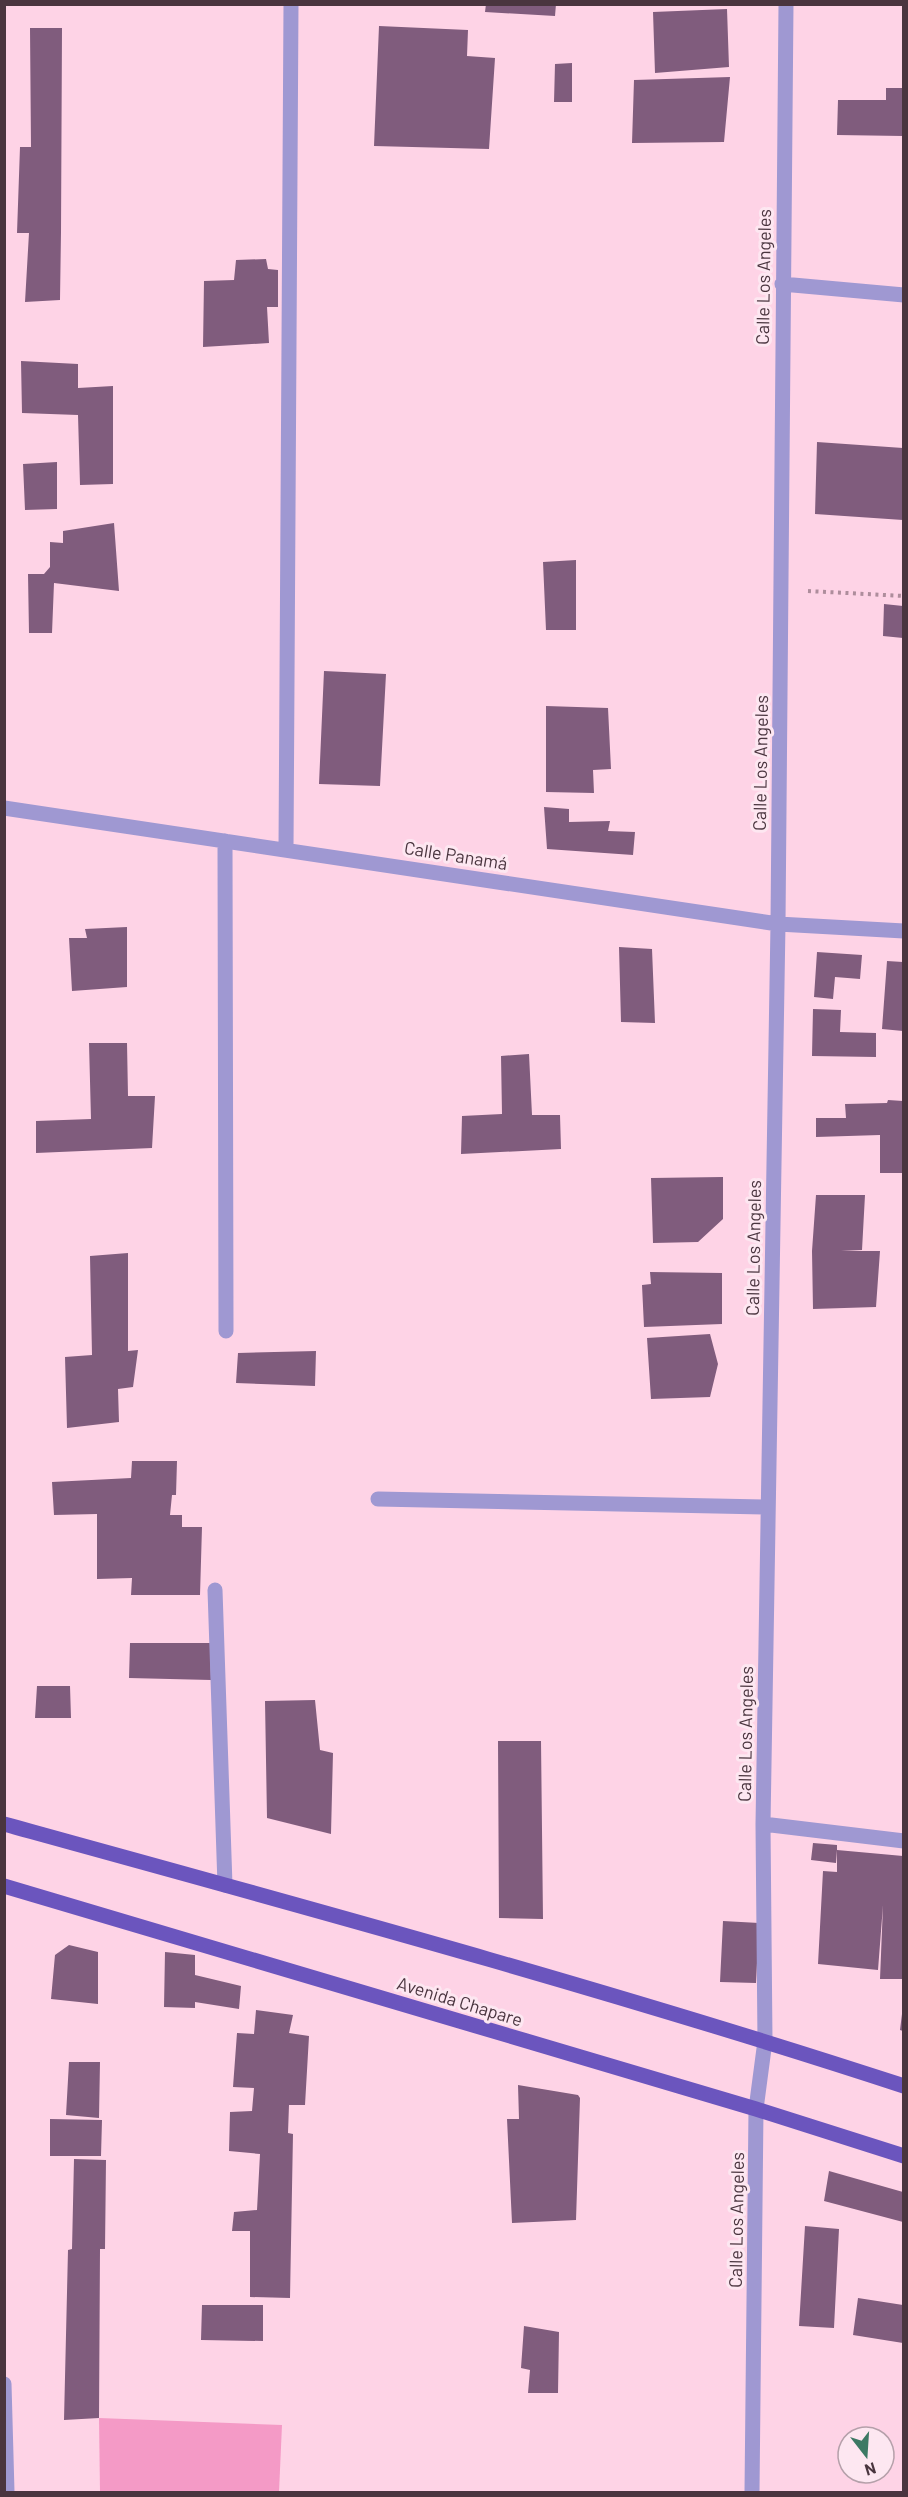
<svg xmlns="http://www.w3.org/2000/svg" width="908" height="2497" viewBox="0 0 908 2497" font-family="Barlow,sans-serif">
<rect width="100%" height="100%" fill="#fed3e6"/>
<path fill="#f49ac6" d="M99 2418 282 2425 279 2492H100Z"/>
<path fill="#805c7d" d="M486 4H556L555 16 485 12Z
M727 9 729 67 655 73 653 12Z
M379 26 468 30 467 56 495 58 489 149 374 146Z
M30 28H62L61 232 60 300 25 302 29 233H17L20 147H31Z
M572 63V102H554L555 64Z
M730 77 724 142 632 143 634 80Z
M886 88H903V136L837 135 838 100H886Z
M266 259 268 269 278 270V307H267L269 343 203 347 204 281 234 280 236 260Z
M21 361 78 364V388L113 386V484L80 485 78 415 22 413Z
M817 442 903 448V520L815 514Z
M57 462V509L25 510 23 464Z
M114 523 119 591 54 583 52 633H29L28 574H44L50 567V542L63 543V531Z
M576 560V630H546L543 562Z
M884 604 903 606V638L883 636Z
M324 671 386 674 380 786 319 784Z
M546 706 608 708 611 769 593 770 594 793 546 792Z
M544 807 569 809V822L610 821 608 831 635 832 633 855 547 849Z
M127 927V987L72 991 69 938H87L85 929Z
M619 947 652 949 655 1023 621 1022Z
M817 952 862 955 860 979 835 977 833 999 814 997Z
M887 961 903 962V1031L882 1029Z
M813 1009 841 1010 840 1032 876 1033V1057L812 1056Z
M89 1043H127L128 1096H155L152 1148 36 1153V1121L91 1119Z
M529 1054 532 1115H560L561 1149 461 1154 462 1116 502 1114 501 1056Z
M888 1100 903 1101V1173H880V1135L816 1137V1118H846L845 1104 887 1103Z
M723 1177V1219L698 1242 653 1243 651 1178Z
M816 1195H865L862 1250 841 1251H880L876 1307 813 1309 812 1251Z
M128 1253V1351L138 1350 133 1387 118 1389 119 1422 67 1428 65 1357 92 1355 90 1256Z
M650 1272 722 1273V1324L644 1327 642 1285 651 1284Z
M710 1334 718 1364 710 1397 651 1399 647 1338Z
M316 1351 315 1386 236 1383 238 1353Z
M132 1461H177L176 1495H172L170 1515H182V1527H202L200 1595H131L132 1578 97 1579V1514L54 1515 52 1482 131 1478Z
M130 1643H210L211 1680 129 1678Z
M37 1686H70L71 1718H35Z
M315 1700 320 1750 333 1753 331 1834 267 1818 265 1701Z
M498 1741H541L543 1919 499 1918Z
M813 1843 837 1845V1850L903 1856 902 1979H880L883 1905 878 1970 818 1964 823 1871 837 1872V1850L836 1863 811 1860Z
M723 1921 759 1923 756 1983 720 1982Z
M69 1945 98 1952V2004L51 1999 55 1955Z
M165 1952 195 1955V1975L241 1986 239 2009 195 2002V2008L164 2007Z
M256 2010 293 2015 289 2033 309 2036 305 2105H289L288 2133 293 2134 290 2298 250 2297V2231H232L234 2212 257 2210 260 2154 229 2151 230 2112 252 2111 254 2088 233 2087 237 2033 254 2034Z
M902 2014H903V2031L900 2030Z
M69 2062H100L99 2118 66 2115Z
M518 2085 578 2095 580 2098 576 2220 512 2223 507 2119H519Z
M50 2119 102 2120 101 2156H50Z
M74 2159 106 2160 105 2249H100L99 2418 64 2420 68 2250 72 2249Z
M829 2171 903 2192V2222L824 2201Z
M805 2226 839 2229 834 2328 799 2326Z
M858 2298 903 2305V2343L853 2335Z
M202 2305H263V2341L201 2340Z
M524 2326 559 2332 558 2393H528L530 2370 521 2368Z"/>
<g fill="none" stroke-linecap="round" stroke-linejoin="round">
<path stroke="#ae8d9c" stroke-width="4" stroke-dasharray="3 4.5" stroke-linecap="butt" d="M808 591 904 596"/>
<path stroke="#9f98d2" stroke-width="15" d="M782 284 904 295
M4 808 778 924 904 931
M225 841 226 1331
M286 849 291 4
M378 1499 768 1507
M215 1590 225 1885
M763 1824 904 1841
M4 2384 7 2492
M752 2492 756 2109 765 2041 763 1824 778 924 786 4"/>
<path stroke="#6b55be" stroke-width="15" d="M4 1824C305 1907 607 1989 904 2086
M4 1886 756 2109 904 2156"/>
</g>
<g text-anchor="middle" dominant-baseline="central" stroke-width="6" stroke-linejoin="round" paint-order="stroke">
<g font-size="18" fill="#4a353f" stroke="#fde7f1">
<text transform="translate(763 277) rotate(-89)">Calle Los Angeles</text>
<text transform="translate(760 763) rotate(-89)">Calle Los Angeles</text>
<text transform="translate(456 855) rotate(9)">Calle Panamá</text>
<text transform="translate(753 1248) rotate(-89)">Calle Los Angeles</text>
<text transform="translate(745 1734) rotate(-89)">Calle Los Angeles</text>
<text transform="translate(460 2001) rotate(17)">Avenida Chapare</text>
<text transform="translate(736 2220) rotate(-89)">Calle Los Angeles</text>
</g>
</g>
<rect width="908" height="2497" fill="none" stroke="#4a353f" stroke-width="12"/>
<g transform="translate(866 2455) rotate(163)"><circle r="28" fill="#fde7f1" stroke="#b5a0aa" stroke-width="1.5"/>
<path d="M0-4.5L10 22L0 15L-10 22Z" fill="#3c7964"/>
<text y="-9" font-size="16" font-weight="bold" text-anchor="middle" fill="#4a353f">N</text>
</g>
</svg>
